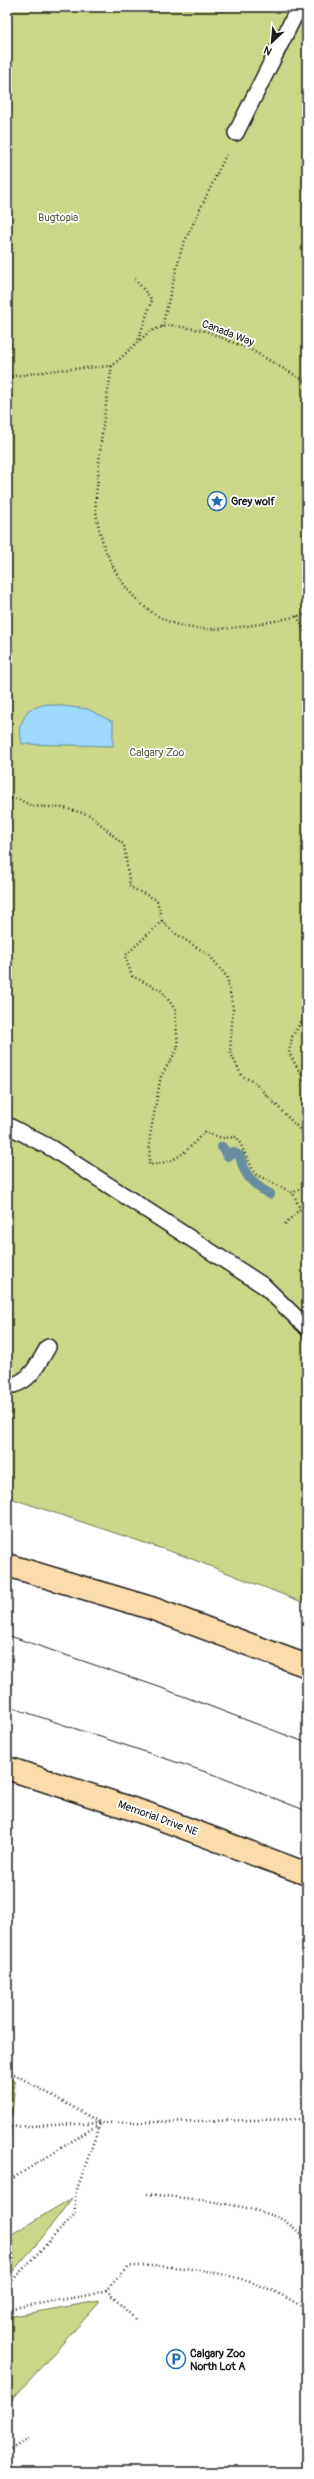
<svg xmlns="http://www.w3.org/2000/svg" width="314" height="2479" viewBox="0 0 314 2479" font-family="Pangolin,sans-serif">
<rect width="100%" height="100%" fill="#fff"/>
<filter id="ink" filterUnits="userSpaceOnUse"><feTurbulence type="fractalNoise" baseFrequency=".025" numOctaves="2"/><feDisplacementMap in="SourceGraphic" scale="8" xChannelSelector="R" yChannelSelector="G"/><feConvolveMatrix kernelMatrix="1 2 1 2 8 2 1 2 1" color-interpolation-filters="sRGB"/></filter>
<g filter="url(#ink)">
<path fill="#cbd689" stroke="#747952" d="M7 7H307V1604L184 1556 7 1497Z
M7 2078 15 2082 12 2115 7 2117Z
M11 2129 8 2177H7V2130Z
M72 2198 41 2239 7 2278V2237Z
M99 2301V2303L7 2405V2317Z"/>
<path fill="#9bd8fc" stroke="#688da2" d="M46 704 88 709 113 722V746L22 744 19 728 28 710Z"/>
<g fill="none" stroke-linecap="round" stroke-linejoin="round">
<path stroke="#688da2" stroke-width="10" d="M222 1147 228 1156 232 1152 240 1156C242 1161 242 1165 244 1169 249 1180 260 1189 270 1194"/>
<g stroke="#1c1c1c" stroke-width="18">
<path id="service" d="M236 133 295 15
M7 1125 51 1148 264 1286 307 1328
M7 1386C30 1384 37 1365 48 1347"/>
</g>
<g stroke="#1c1c1c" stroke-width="25">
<path id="trunk" d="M7 1565 151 1608 307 1666
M7 1768 148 1814 307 1874"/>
</g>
<path stroke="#1c1c1c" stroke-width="2.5" stroke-dasharray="1 3" stroke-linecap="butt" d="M135 279 152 300 137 343
M162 327 182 247 226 155
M112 366C106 403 100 440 98 478 97 488 95 500 96 511 102 563 136 621 193 628 231 632 270 622 307 614
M7 377 56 370 112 366 150 331 170 325 206 331 251 350 307 382
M297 616 307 636
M7 798 18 799 32 806 64 808 90 815 124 845 130 887 157 900 162 921 173 932 210 956 227 977 233 1008 230 1052 242 1076 254 1082 307 1137
M162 921 125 956 132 976 162 991 175 1009 178 1048 161 1076 150 1136 149 1165C178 1162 185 1153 204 1132L222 1138 237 1137 255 1174 293 1193 307 1184
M307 1012 292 1037 289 1053 307 1085
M285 1224 300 1209 293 1193
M7 2070 101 2123
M7 2127 100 2123
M7 2182 101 2123 305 2119
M147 2194C191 2199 237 2202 279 2218 289 2222 297 2232 307 2237
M7 2286 75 2214V2195L100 2124
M106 2290 136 2320
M7 2309 90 2295 106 2290 129 2266C192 2265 254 2274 307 2310
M7 2451 31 2438"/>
<use href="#service" stroke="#fff" stroke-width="15"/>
<use href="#trunk" stroke="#fbddab" stroke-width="22"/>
<path stroke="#1c1c1c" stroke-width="1" d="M7 1635 159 1687 307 1743
M7 1706 212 1774 307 1811"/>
</g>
</g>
<defs>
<g id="sight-ring" transform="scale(1)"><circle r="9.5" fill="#fff" stroke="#1f6fb2" stroke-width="1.5"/><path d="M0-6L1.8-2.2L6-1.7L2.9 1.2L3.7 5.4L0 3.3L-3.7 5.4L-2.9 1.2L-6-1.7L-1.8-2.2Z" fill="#1f6fb2"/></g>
<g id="parking-ring" transform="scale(1)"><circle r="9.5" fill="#fff" stroke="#1f6fb2" stroke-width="1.5"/><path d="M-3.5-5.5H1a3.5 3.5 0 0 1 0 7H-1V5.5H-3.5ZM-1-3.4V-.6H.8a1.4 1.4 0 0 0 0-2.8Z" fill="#1f6fb2"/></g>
</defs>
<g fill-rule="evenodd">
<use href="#sight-ring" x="217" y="501"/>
<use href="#parking-ring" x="176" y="2359"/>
</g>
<g text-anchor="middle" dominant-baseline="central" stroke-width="3.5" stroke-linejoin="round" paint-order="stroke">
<g font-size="11" fill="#595d42" stroke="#fff">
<text x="58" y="217">Bugtopia</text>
<text x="157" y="752">Calgary Zoo</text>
</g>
<g font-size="11" fill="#1c1c1c" stroke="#fff">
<text transform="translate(228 333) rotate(21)">Canada Way</text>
<text transform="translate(158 1818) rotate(20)">Memorial Drive NE</text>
</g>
<g font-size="11" font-weight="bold" fill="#1c1c1c" stroke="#fff" text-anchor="start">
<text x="231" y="501">Grey wolf</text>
<text x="190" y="2353">Calgary Zoo<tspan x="190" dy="13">North Lot A</tspan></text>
</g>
</g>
<rect width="314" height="2479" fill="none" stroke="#fff" stroke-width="24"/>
<rect x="12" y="12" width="290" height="2455" fill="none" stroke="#1c1c1c" stroke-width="1.5" filter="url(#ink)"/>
<g transform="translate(272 42) rotate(206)" stroke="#ffffff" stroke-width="3" paint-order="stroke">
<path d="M0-3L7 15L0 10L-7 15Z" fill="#1c1c1c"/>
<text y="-6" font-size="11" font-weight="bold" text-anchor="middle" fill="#1c1c1c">N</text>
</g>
</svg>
